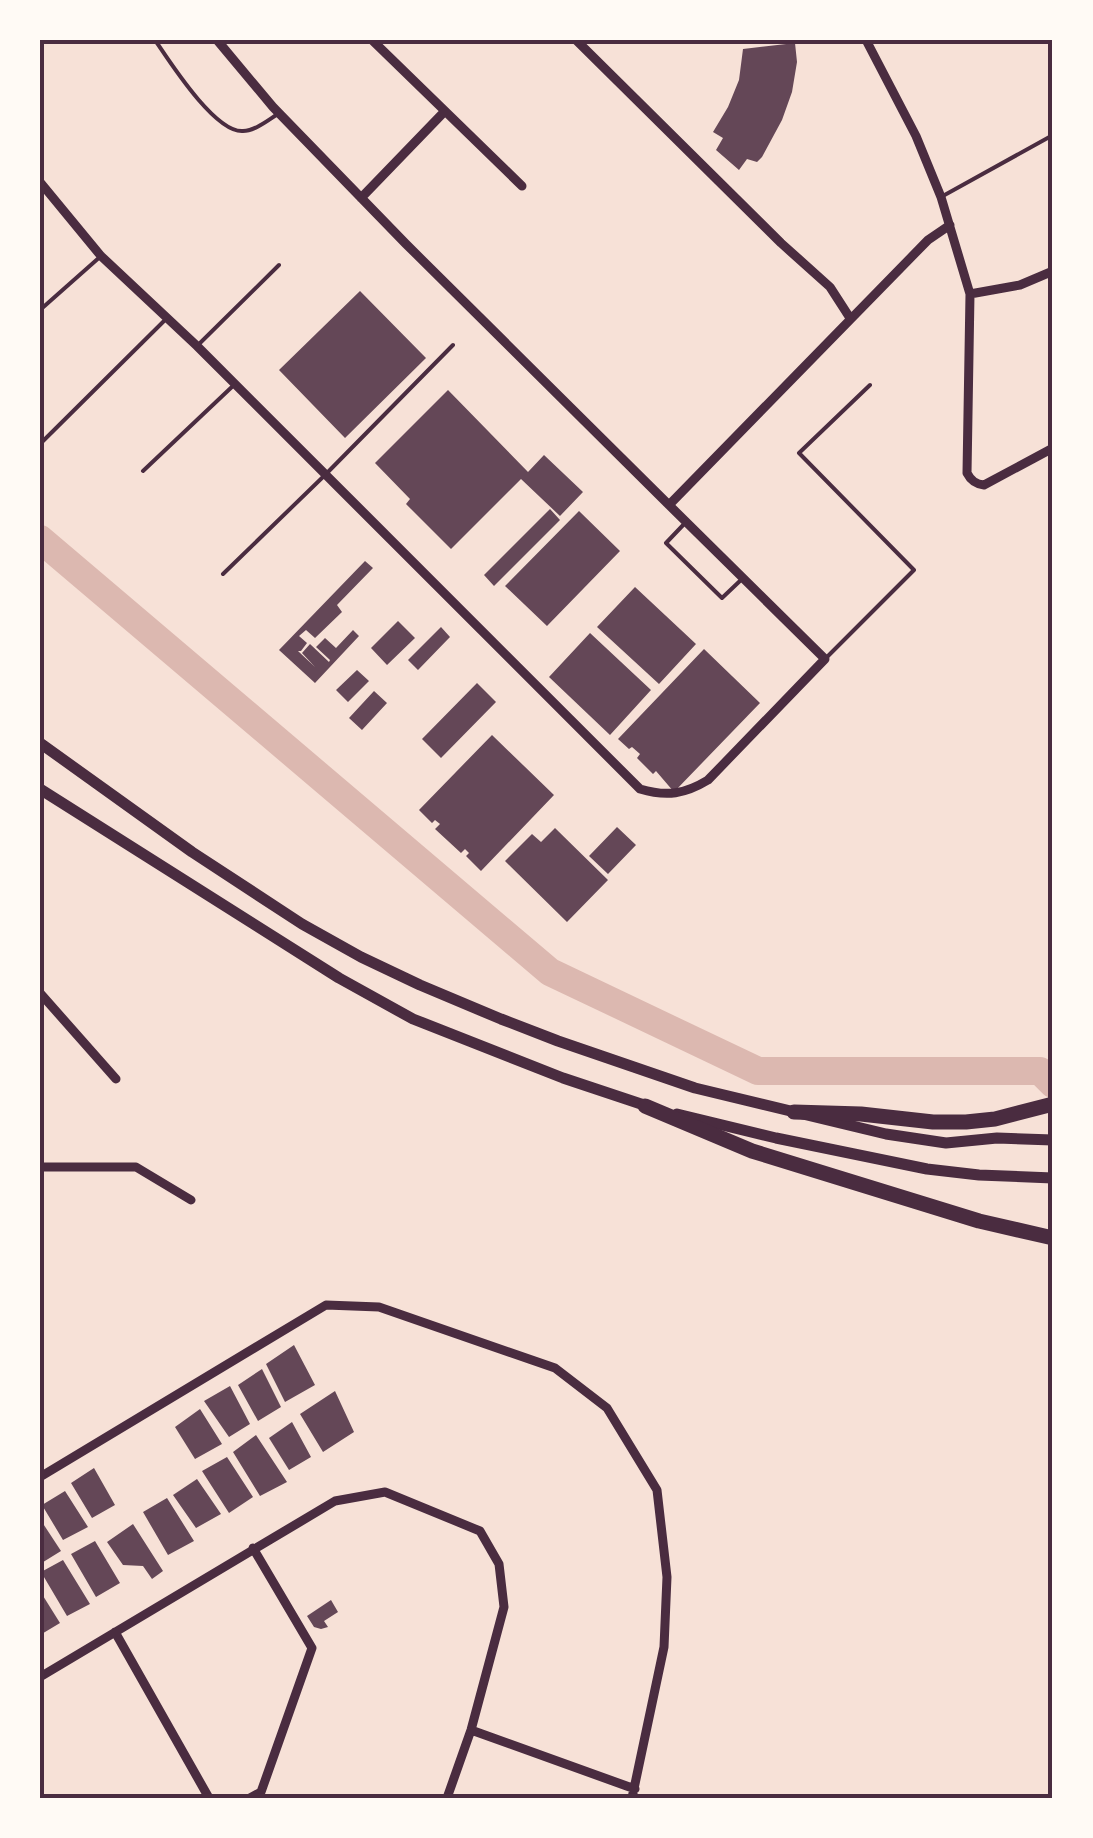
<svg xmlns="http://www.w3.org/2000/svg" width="1093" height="1838" viewBox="0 0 1093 1838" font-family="'Crimson Pro',serif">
<rect width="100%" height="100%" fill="#f7e1d7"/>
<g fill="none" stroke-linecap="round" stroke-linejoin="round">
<path stroke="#dcb8b0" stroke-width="28" d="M40 539 550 972 758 1071H1040L1053 1084"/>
</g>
<path fill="#644757" d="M795 43 797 62 792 92 782 120 762 157 757 162 747 159 739 170 716 150 723 138 713 132 728 107 739 80 743 49Z
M360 291 426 358 345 438 279 370Z
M448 390 528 472 544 455 583 492 560 516 521 479 451 549 406 504 410 499 375 463Z
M550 509 560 520 494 586 484 575Z
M579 511 620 551 547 626 505 586Z
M365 561 373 568 337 605 342 612 315 638 306 630 299 636 307 643 301 651H298L315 667 302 653 310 644 329 662 330 660 316 647 325 638 336 648 353 630 359 636 315 683 279 650Z
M635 587 696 644 659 684 597 627Z
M398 621 415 638 387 665 371 648Z
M441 627 450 637 418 670 408 660Z
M590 633 651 690 610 735 549 677Z
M704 649 760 703 674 792 656 771 653 774 637 758 640 754 632 747 629 749 618 739Z
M357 670 369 681 348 702 336 690Z
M477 683 496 702 441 758 422 739Z
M374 691 387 703 362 730 349 718Z
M492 735 554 795 481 871 466 856 469 853 465 849 461 853 435 829 440 824 435 820 432 823 419 810Z
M617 827 636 845 608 874 589 856Z
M555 828 608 880 567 922 505 861 532 834 541 842Z
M294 1345 315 1385 285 1402 266 1364Z
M262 1369 281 1407 258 1421 238 1385Z
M230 1386 250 1424 229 1437 204 1401Z
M335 1391 354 1432 323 1452 300 1414Z
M200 1409 222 1444 195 1459 175 1427Z
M292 1422 311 1457 289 1470 269 1438Z
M256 1435 287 1482 260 1496 233 1452Z
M227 1457 253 1497 229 1513 202 1471Z
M94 1468 115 1505 92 1518 71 1483Z
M197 1479 221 1514 196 1528 173 1495Z
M65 1491 88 1527 63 1540 42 1505Z
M167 1498 194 1541 168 1555 143 1512Z
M40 1519 61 1551 40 1564Z
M133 1524 163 1571 152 1579 143 1566 123 1565 107 1542Z
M95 1541 120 1583 96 1597 71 1554Z
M63 1560 90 1604 67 1616 41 1572Z
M40 1591 60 1623 40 1635Z
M331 1600 338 1612 324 1621 328 1627 321 1629 314 1627 307 1616Z"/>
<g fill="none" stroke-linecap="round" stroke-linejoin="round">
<path stroke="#4a2c40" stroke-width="4" d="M155 40C170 62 215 133 243 131 255 131 268 120 278 114
M941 197 1053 135
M40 310 101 256
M197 346 279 265
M40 444 164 321
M143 471 235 384
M686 522 666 543 722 598 742 579
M223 574 325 475 453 345
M825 659 914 570 799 453 870 385"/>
<path stroke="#4a2c40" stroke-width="9" d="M217 40 273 107 406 244 669 505
M372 40 522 186
M576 40 781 243 830 287 850 318
M866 40 916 136 941 197 970 294 967 473C971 481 976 484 984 485L1053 448
M40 182 101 256 197 346 640 789C667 797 685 794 708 780L825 659 669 505 928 240 950 225
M361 198 445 111
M970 294 1020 285 1053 271
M40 993 116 1079
M40 1167H136L191 1200
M40 1477 326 1305 379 1307 555 1368 607 1408 657 1490 667 1577 664 1647 632 1798
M115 1632 209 1798
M40 1677 335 1501 385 1492 480 1531 499 1564 504 1607 471 1730 447 1798
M471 1730 635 1789
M250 1798 261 1792 312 1648 253 1548"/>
<path stroke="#4a2c40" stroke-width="11" d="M40 743 192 852 302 924 361 957 420 985 501 1019 558 1041 695 1088 886 1134 946 1143 997 1138 1053 1140
M40 789 339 978 413 1019 563 1078 650 1107
M677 1114 776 1138 927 1169 979 1175 1053 1178"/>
<path stroke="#4a2c40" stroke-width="15" d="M645 1106 752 1151 979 1221 1053 1238
M794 1112 861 1114 933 1122H966L995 1119 1053 1104"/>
</g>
<rect width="1093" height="1838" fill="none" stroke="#fffaf5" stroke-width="85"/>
<rect x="42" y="42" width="1008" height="1754" fill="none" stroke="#4a2c40" stroke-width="4"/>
</svg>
